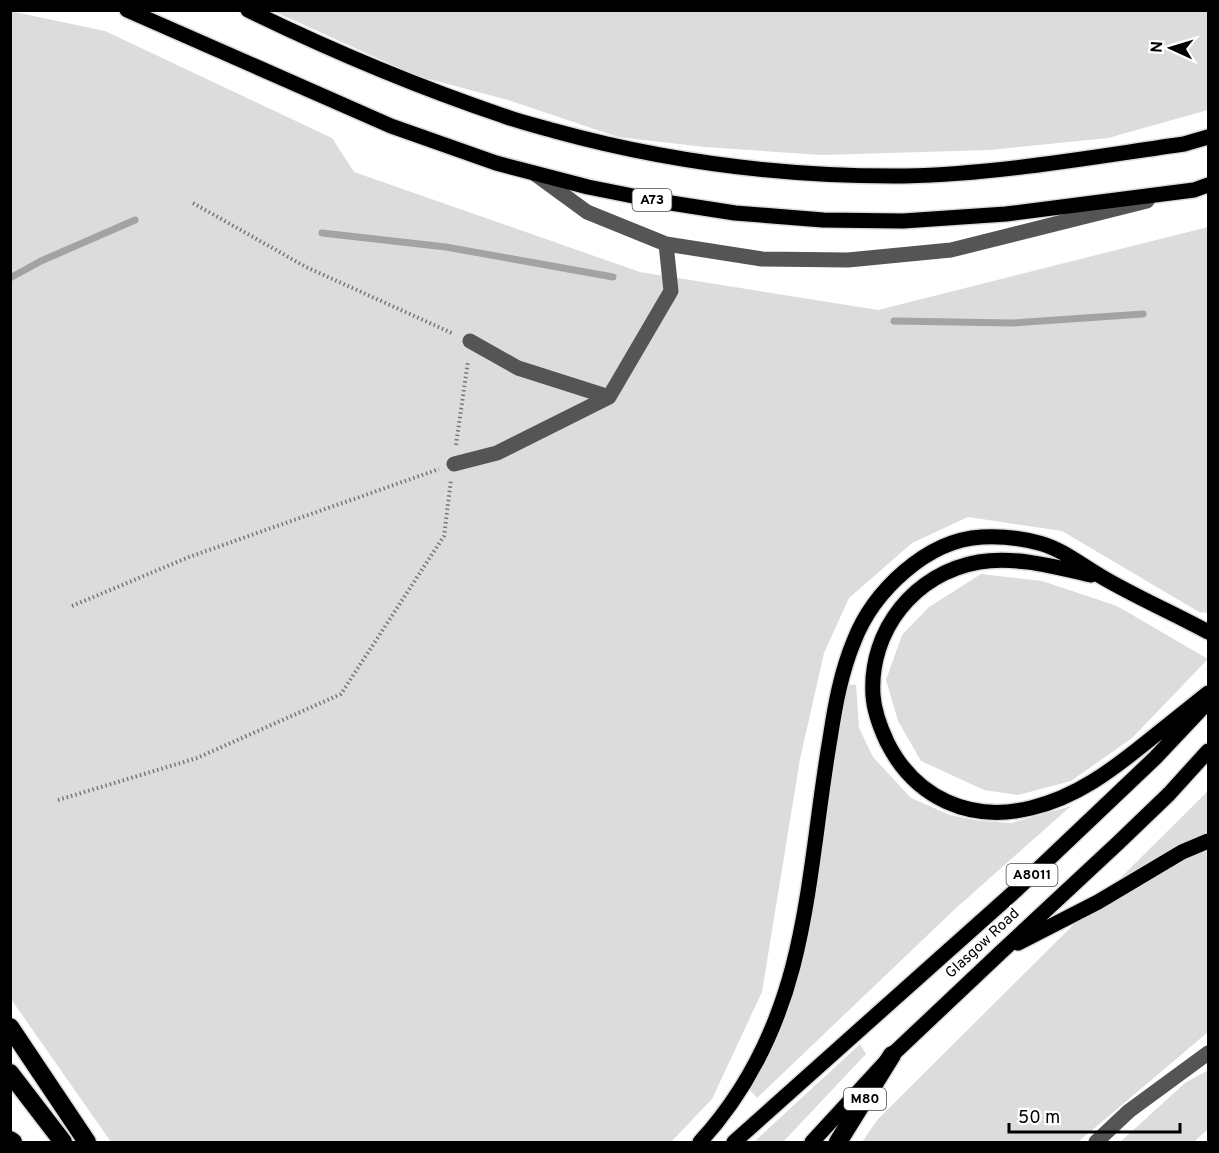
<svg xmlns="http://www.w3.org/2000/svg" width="1219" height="1153" viewBox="0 0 1219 1153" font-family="Overpass,sans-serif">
<rect width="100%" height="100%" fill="#fff"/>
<path fill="#dcdcdc" d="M10 11 105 31 332 138 354 172 640 272 878 310 1208 227V613L1199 612 1062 531 968 517 912 543 849 598 824 653 800 759 762 992 712 1099 671 1142H111L11 999Z
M273 11H1208V110L1108 138 989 150 822 155 705 147 618 137 508 100 417 76Z
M981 574 1042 581 1117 606 1208 659 1132 738 1071 781 1018 795 984 790 921 761 898 721 886 680 902 635 929 607Z
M845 684 856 685 859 728 873 757 911 798 950 815 980 821 1012 823 1071 806 955 909 757 1098 749 1089 771 1047Z
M1208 791V1032L1078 1142H862L878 1119Z
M860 1044 866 1054 783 1142H754Z
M1208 1070V1129L1194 1142H1120L1185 1083Z"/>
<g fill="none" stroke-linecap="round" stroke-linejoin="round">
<path stroke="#a3a3a3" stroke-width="7" d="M322 233 446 247 613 277
M10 278 41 261 135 220
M894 321 1013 323 1143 314"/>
<g stroke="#dbdbdb" stroke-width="18">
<path id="major" d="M127 10 391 126 496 163 588 187 658 201 735 213 823 220 903 221 1006 214 1194 190 1208 185
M248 10C330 50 418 87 504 116 520 122 538 126 555 131 668 162 787 177 905 176 998 174 1092 157 1184 144L1208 137
M1091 575C1055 567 1017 556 979 562 915 573 869 630 873 695 874 711 880 727 887 742 915 798 970 823 1031 808 1077 797 1112 770 1148 741 1168 725 1188 709 1208 693
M1018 943 1098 902 1182 852 1208 841
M700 1142C746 1092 776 1031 793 966 812 892 817 814 830 739 835 706 841 672 854 641 873 592 926 540 982 537 1000 536 1020 538 1039 543 1062 549 1081 565 1102 577 1136 597 1173 613 1208 632
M734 1142 1015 891 1155 758 1204 706
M812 1142 892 1055 1000 953 1118 843 1169 794 1208 751"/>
</g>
<g stroke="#dbdbdb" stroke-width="21">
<path id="highway" d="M10 1027 87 1142
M10 1073 63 1142
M10 1140 13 1142
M838 1142 892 1055"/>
</g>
<path stroke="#777" stroke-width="4" stroke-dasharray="1.5 3" stroke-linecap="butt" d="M193 203 306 267 454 334
M456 445 468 361
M72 606 189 557 439 469
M58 800 197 758 341 694 444 536 451 480"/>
<path stroke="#555" stroke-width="15" d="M535 174 587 212 666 244 762 259 848 260 951 250 1147 201
M470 341 518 368 609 397
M454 464 497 453 609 397 671 291 666 244
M1096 1142 1129 1111 1208 1053"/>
<use href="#major" stroke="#000" stroke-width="15"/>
<use href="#highway" stroke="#000" stroke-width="18"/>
</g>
<g text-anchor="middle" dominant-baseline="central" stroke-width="4.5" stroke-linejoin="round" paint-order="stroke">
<g fill="#fff" stroke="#4c4c4c" stroke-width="1.5">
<rect x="632.5" y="189" width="39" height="22" rx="4.5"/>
<rect x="1006.5" y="864" width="51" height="22" rx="4.5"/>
<rect x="844" y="1088" width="42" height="22" rx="4.5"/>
</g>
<g font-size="14" font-weight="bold" fill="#000">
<text x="652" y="200">A73</text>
<text x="1032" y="875">A8011</text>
<text x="865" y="1099">M80</text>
</g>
<g font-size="15" fill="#000" stroke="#fff">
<text transform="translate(983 944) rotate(-43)">Glasgow Road</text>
</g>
</g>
<rect width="1219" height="1153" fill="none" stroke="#000000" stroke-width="24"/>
<g transform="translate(1171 48) rotate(274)" stroke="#ffffff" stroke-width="4.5" paint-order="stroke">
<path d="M0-4.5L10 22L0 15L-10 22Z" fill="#000000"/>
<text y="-9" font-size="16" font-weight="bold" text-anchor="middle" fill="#000000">N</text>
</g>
<path d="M1009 1123v9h171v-9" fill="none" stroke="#000000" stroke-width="3"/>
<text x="1018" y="1123" font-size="18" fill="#000000" stroke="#ffffff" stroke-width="4.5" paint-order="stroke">50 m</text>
</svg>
